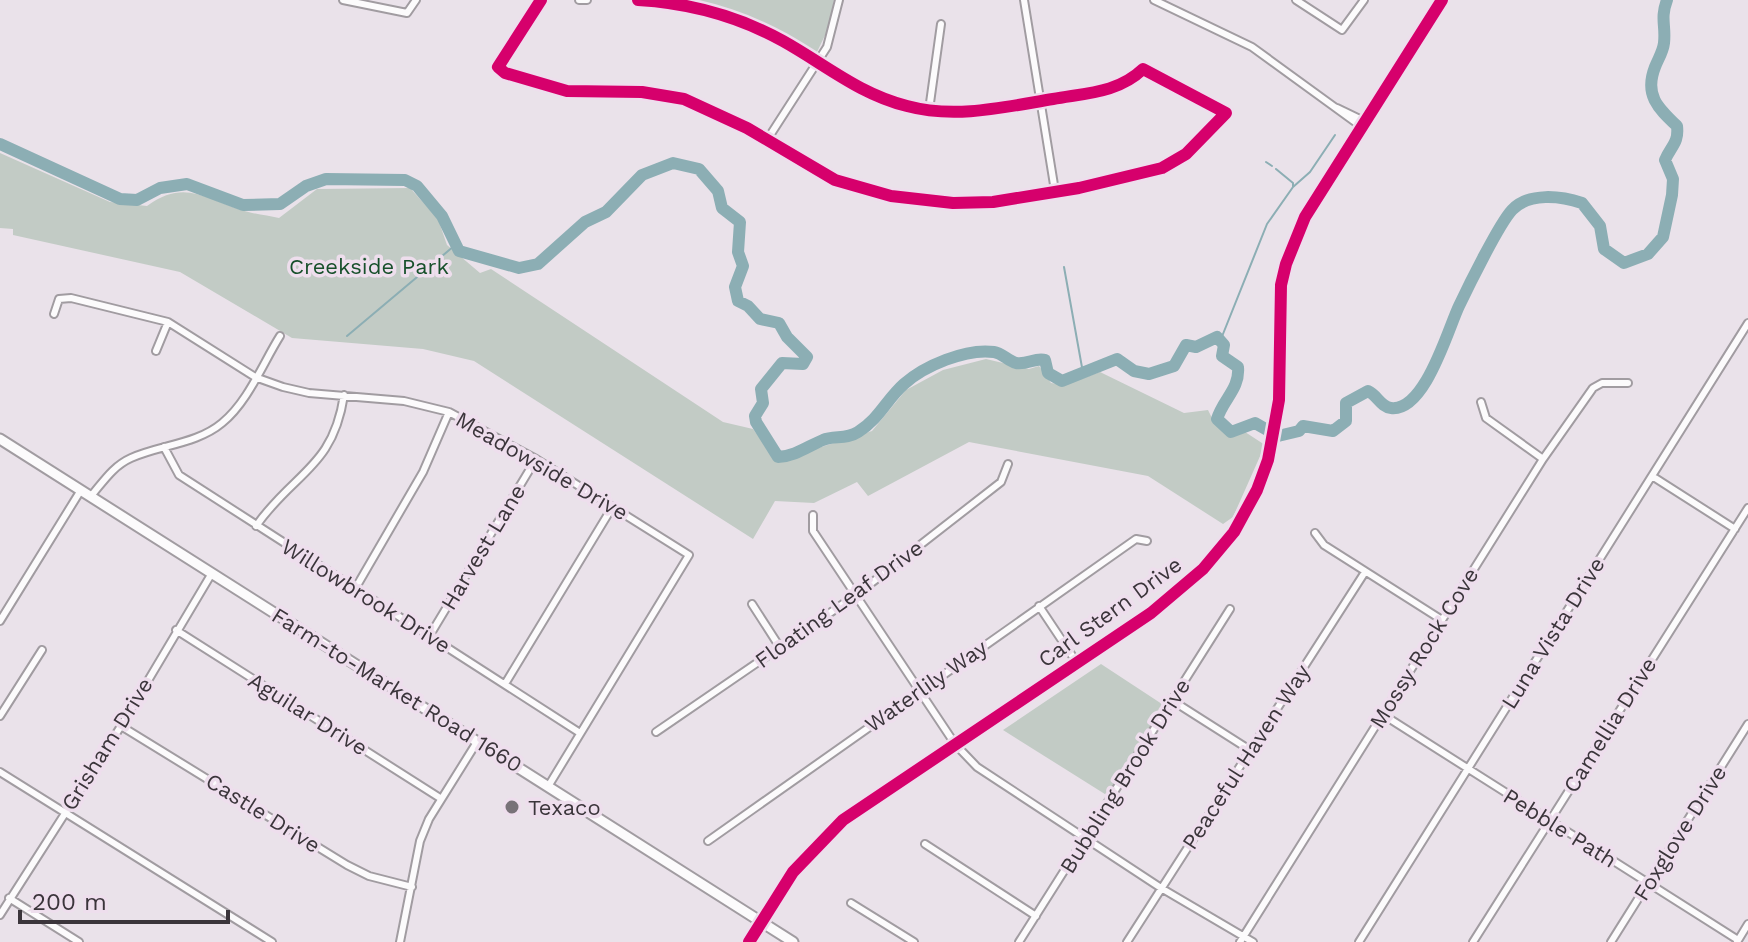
<svg xmlns="http://www.w3.org/2000/svg" width="1748" height="942" viewBox="0 0 1748 942" font-family="'Work Sans',sans-serif">
<rect width="100%" height="100%" fill="#eae2ea"/>
<path fill="#c2cbc5" d="M678 0H834L830 25 816 54 751 21 720 9Z
M0 153 110 202 147 206C184 179 204 198 241 210 253 214 267 215 279 218L317 189 410 188 438 219 447 245 480 273 491 269 723 422 753 429 777 461 872 431 906 390 943 370 986 359 1029 369 1039 366 1051 383 1065 385 1100 372 1184 413 1208 410 1215 424 1228 436 1242 430 1265 445 1233 517 1223 524 1148 476 969 442 868 496 857 482 814 503 775 501 753 539 474 361 423 349 292 338 180 272 13 235V229L0 228Z
M1101 664 1165 706 1108 796 1003 730Z"/>
<g fill="none" stroke-linecap="round" stroke-linejoin="round">
<path stroke="#8caeb4" stroke-width="2" d="M1266 162 1272 166
M1293 187 1310 172 1335 135
M1064 267 1083 373
M347 336 454 246
M1221 339 1267 224 1293 187V183L1276 169"/>
<path stroke="#8caeb4" stroke-width="12" d="M0 144 120 199 137 200 160 188 187 184 243 205 280 204 306 186 326 179 405 180 417 186 442 216 459 251 519 268 538 264 585 222 606 212 642 175 673 163 699 169 718 191 722 208 740 222 738 252 743 266 735 287 738 301 748 306 760 319 779 323 787 337 807 357 803 364 782 363 761 389 763 403 755 416 756 422 778 457C796 456 808 446 823 440 834 435 846 440 858 432 880 418 886 400 904 384 924 366 966 348 994 352 1002 353 1008 361 1016 363 1027 365 1036 357 1045 360L1048 373 1062 381 1117 359 1134 371 1149 374 1174 366 1186 345 1196 347 1217 337 1224 345 1222 356 1238 367C1240 389 1223 399 1217 419L1231 432 1255 423 1278 436 1299 431 1303 426 1333 431 1346 421V403L1368 391C1377 395 1381 407 1391 408 1425 412 1448 329 1459 306 1468 287 1499 224 1512 210 1529 192 1561 196 1582 203L1600 226 1604 249 1624 263 1648 254 1663 237 1672 195 1673 179 1665 160C1671 146 1679 143 1677 126 1658 108 1644 95 1655 67 1658 59 1663 52 1664 43 1666 25 1660 19 1667 0"/>
<g stroke="#a19ca1" stroke-width="10">
<path id="street" d="M343 0 407 13 416 0
M541 0 498 67 505 73 567 91 642 92 684 99 747 128 835 180 891 196 953 203 993 202 1079 188 1162 168 1186 154 1226 113 1143 69C1118 93 1086 93 1053 99 1005 107 955 119 907 106 859 94 826 65 783 41 738 16 690 3 638 0
M579 0H587
M1024 0 1055 191
M1154 0 1252 47 1362 127
M1296 0 1342 30 1364 0
M1337 108 1366 122
M929 110 941 24
M767 140 827 47 839 0
M54 314 59 299 71 298 168 322 255 377 283 387 309 393 404 401 449 412 536 459 689 555 549 785
M156 351 168 322
M1481 402 1486 418 1543 459
M164 447 179 475 580 733
M1652 476 1735 529
M91 496C103 482 113 466 131 458 160 445 197 444 222 423 248 402 263 363 280 336
M813 515V531L955 744 977 767 1161 888 1253 942
M256 526C294 472 333 468 344 395
M1315 533 1324 545 1442 620
M355 589 423 472 449 412
M752 604 781 649
M1039 606 1077 663
M0 621 81 490
M176 630 440 798
M430 635 536 459
M505 684 613 506
M1173 701 1250 750
M1382 714 1738 940
M0 716 42 650
M121 726 347 865 369 876 412 887
M656 732 856 595 1001 482 1008 464
M0 772 272 942
M708 841 1136 539 1147 541
M925 844 1036 916
M9 898 79 942
M851 903 914 942
M0 915 121 726 212 573
M400 942 420 841 429 819 477 742
M1019 942 1230 609
M1127 942 1365 572
M1240 942 1543 459 1593 388 1602 383H1628
M1359 942 1748 323
M1473 942 1748 508
M1611 942 1748 724
M1737 942 1748 924"/>
</g>
<g stroke="#a19ca1" stroke-width="13">
<path id="secondary" d="M0 439 793 942
M749 942 793 872 843 820 1151 613 1203 569 1234 532 1257 490 1268 460 1279 400 1281 285 1286 264 1305 217 1442 0"/>
</g>
<use href="#street" stroke="#fcfbfc" stroke-width="6"/>
<use href="#secondary" stroke="#fcfbfc" stroke-width="9"/>
<g stroke="#eedeed" stroke-width="17">
<path id="cycleway" d="M541 0 498 67 505 73 567 91 642 92 684 99 747 128 835 180 891 196 953 203 993 202 1079 188 1162 168 1186 154 1226 113 1143 69C1118 93 1086 93 1053 99 1005 107 955 119 907 106 859 94 826 65 783 41 738 16 690 3 638 0
M749 942 793 872 843 820 1151 613 1203 569 1234 532 1257 490 1268 460 1279 400 1281 285 1286 264 1305 217 1442 0"/>
</g>
<use href="#cycleway" stroke="#d6006c" stroke-width="12"/>
</g>
<circle fill="#787278" stroke="#eedeed" stroke-width="3" cx="512" cy="807" r="8"/>
<g text-anchor="middle" dominant-baseline="central" stroke-width="7" stroke-linejoin="round" paint-order="stroke">
<g font-size="22" fill="#17502b" stroke="#eedeed">
<text x="369" y="266">Creekside Park</text>
</g>
<g font-size="22" fill="#3b353b" stroke="#eedeed">
<text transform="translate(542 466) rotate(30)">Meadowside Drive</text>
<text transform="translate(483 547) rotate(-59)">Harvest Lane</text>
<text transform="translate(366 596) rotate(32)">Willowbrook Drive</text>
<text transform="translate(839 604) rotate(-36)">Floating Leaf Drive</text>
<text transform="translate(1110 612) rotate(-36)">Carl Stern Drive</text>
<text transform="translate(1553 633) rotate(-58)">Luna Vista Drive</text>
<text transform="translate(1424 648) rotate(-58)">Mossy Rock Cove</text>
<text transform="translate(926 686) rotate(-35)">Waterlily Way</text>
<text transform="translate(397 690) rotate(32)">Farm-to-Market Road 1660</text>
<text transform="translate(308 714) rotate(32)">Aguilar Drive</text>
<text transform="translate(1610 725) rotate(-58)">Camellia Drive</text>
<text transform="translate(107 744) rotate(-58)">Grisham Drive</text>
<text transform="translate(1246 757) rotate(-57)">Peaceful Haven Way</text>
<text transform="translate(1125 776) rotate(-58)">Bubbling Brook Drive</text>
<text transform="translate(263 813) rotate(32)">Castle Drive</text>
<text transform="translate(1560 828) rotate(32)">Pebble Path</text>
<text transform="translate(1680 833) rotate(-58)">Foxglove Drive</text>
</g>
<g font-size="22" fill="#3b353b" stroke="#eedeed" text-anchor="start">
<text x="528" y="807">Texaco</text>
</g>
</g>
<path d="M20 910v12h208v-12" fill="none" stroke="#3b353b" stroke-width="4"/>
<text x="32" y="910" font-size="24" fill="#3b353b" stroke="#eedeed" stroke-width="6" paint-order="stroke">200 m</text>
</svg>
